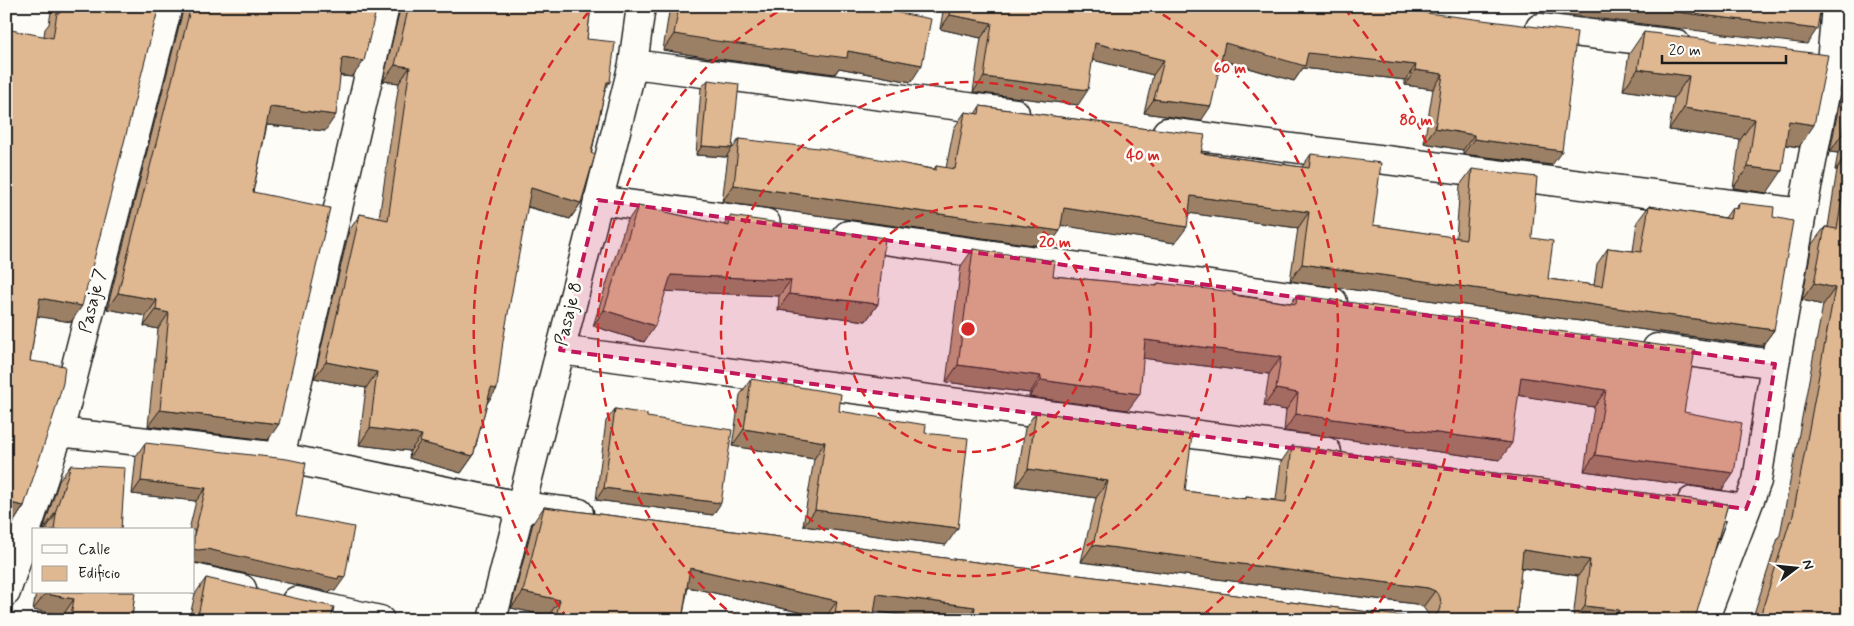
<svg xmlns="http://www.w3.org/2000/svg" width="1854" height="626" viewBox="0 0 1854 626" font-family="Mynerve,sans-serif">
<rect width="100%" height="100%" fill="#fdfcf7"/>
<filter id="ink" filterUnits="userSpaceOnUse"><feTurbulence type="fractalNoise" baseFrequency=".02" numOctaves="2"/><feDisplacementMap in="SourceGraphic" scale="10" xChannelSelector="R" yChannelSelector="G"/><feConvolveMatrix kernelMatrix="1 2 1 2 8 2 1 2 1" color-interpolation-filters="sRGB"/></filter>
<g filter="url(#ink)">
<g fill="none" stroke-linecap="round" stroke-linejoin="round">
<g stroke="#1c1c1c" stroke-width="31">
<path id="street" d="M1540 28 1676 44
M633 64 1015 113
M1167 132 1802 213
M598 200 766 223
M848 235 1333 302
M1657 348 1775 364
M560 350 1327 452
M59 432 280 457 520 506 579 513
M280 457 385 6
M1692 501 1746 509
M194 578 242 589
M6 592 59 432 168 6
M296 601 380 620
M492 620 633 64 641 6
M1704 620 1757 481 1775 364 1802 213 1831 63 1836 6"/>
</g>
<use href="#street" stroke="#fdfcf7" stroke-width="28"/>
</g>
<path fill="#c09d7c" stroke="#1c1c1c" d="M52 6H159L71 322 37 316 30 361 24 506 13 523 44 36 45 29 49 24Z
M183 6H377L352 77 340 76 325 131 267 125 253 192 268 440 148 426 158 329 144 326 146 316 107 309 183 10Z
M400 6H591L587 39 605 90 581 203 570 219 527 207 487 403 473 456 461 473 409 458 410 451 359 445 366 388 314 378 349 231 360 214 379 218 399 83 383 81 400 9Z
M670 6H846L866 9 868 7 911 82 839 68 835 74 704 57 663 50Z
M944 6H1372L1552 165 1463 154V150L1424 143 1433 89 1405 85V80L1303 68 1294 81 1221 60 1201 121 1144 113 1153 75 1093 60 1078 105 973 92 981 38 940 29Z
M1644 32 1799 147 1786 145 1767 193 1733 188 1740 140 1669 130 1674 98 1623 90 1629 54Z
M1848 57V620H1752L1778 538 1780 535 1823 305 1802 300 1812 244 1825 227H1828L1837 170H1835L1838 153 1830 152Z
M708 80 733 148 739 139 934 169 936 166 946 168 954 128 965 112 975 114 980 106 1147 129 1148 128 1201 153 1302 167 1311 154 1373 225 1456 238 1460 185 1472 169 1532 238 1548 279 1594 285 1597 264 1608 248 1633 251 1637 222 1649 206 1725 218 1732 208 1735 209 1739 203 1773 217 1774 330 1762 346 1290 281 1298 228 1189 213 1175 243 1061 225 1048 247 722 202 728 156 726 157 696 155 701 88Z
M638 206 724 225 730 216 878 304 866 321 778 310 779 296 666 291 644 342 593 326 626 223Z
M973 249 1053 276 1156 286 1158 283 1291 303 1297 295 1684 412 1722 490 1584 471 1594 407 1518 395 1500 460 1284 431 1286 410 1264 406 1269 374 1143 358 1128 410 1029 397 1030 393 946 382 961 266Z
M751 379 839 411 925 433 946 545 803 526 814 459 732 446 740 395Z
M615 409 647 417 713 515 596 500 606 421Z
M1036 412 1137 428 1185 491 1245 499 1246 497 1276 500 1281 462 1292 446 1728 504 1694 620H1573L1578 576 1521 568 1516 620H934L874 611 873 620H825V618L688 587 682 620H547L548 616 511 608 533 523 544 507 1424 619 1429 618 1428 614 1423 607 1416 604 1081 562 1096 498 1016 486 1025 428Z
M145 443 296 516 335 591 331 590 329 592 197 563H194V530H189L196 501 132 494 136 456Z
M71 465 121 530H43L59 481Z
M206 578 331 620H189L195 594Z
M36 592H135L132 617 143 620H62L63 615 33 610Z"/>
<path fill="#9c8065" stroke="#1c1c1c" d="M1495 6H1627L1817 29 1807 44Z
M950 15 992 23 981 38 940 29Z
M674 34 848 51 922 65 911 82 839 68 835 74 704 57 663 50Z
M1095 43 1164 60 1153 75 1085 58Z
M1225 43 1416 65 1405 80 1303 68 1294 81 1215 58Z
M342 58 364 61 352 77 331 74Z
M395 65 410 67 399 83 383 81Z
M1638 69 1689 76 1674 98 1623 90Z
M1415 70 1443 74 1433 89 1405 85Z
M984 77 1088 90 1078 105 973 92Z
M607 82H610L599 98Z
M1154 99 1211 106 1201 121 1144 113Z
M270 107 336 115 325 131 259 124Z
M1684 108 1755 119 1740 140 1669 130Z
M1789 121 1814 125 1799 147 1774 143Z
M1435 128 1474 135 1463 150 1424 143Z
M1842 134 1848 135V139L1838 153 1830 152Z
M1474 139 1562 151 1552 165 1463 154Z
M702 146 732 148 726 157 696 155Z
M1847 152 1848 155 1837 170H1835Z
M1748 167 1782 171 1767 193 1733 188Z
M734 185 1060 231 1048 247 722 202Z
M531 188 581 203 570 219 519 204Z
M1191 196 1309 212 1298 228 1180 212Z
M1064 208 1187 227 1175 243 1052 224Z
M1302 264 1774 330 1762 346 1290 281Z
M671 275 791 280 779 296 660 291Z
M1814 283 1835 288 1823 305 1802 300Z
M118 293 157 300 146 316 107 309Z
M789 294 878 304 866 321 778 310Z
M40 298 82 306 71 322 29 315Z
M156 310 169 313 158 329 144 326Z
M604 310 655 326 644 342 593 326Z
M1145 340 1281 357 1269 374 1133 357Z
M326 362 377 372 366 388 314 378Z
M958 365 1041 376 1030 393 946 382Z
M1521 377 1606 390 1594 407 1509 394Z
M1041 380 1140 394 1128 410 1029 397Z
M491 388 497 389 486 405Z
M1276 389 1298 393 1286 410 1264 406Z
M160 410 279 424 268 440 148 426Z
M1296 414 1512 443 1500 460 1284 431Z
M370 428 422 435 410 451 359 445Z
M744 429 825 442 814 459 732 446Z
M420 442 473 456 461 473 409 458Z
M1595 455 1734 473 1722 490 1584 471Z
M1028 469 1108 481 1096 498 1016 486Z
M141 481 206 488 196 501 132 494Z
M604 488 721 503 713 515 596 500Z
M6 502 24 506 13 523 6 521Z
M815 510 958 528 946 545 803 526Z
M55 513 56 514 45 530H43Z
M1093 545 1428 588 1435 591 1423 607 1416 604 1081 562Z
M194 549H207L345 577 335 591 331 590 329 592 197 563H194Z
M1523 550 1590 560 1578 576 1511 566Z
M690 568 837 601 825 618 679 585Z
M523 592 560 600 548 616 511 608Z
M45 594 74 599 63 615 33 610Z
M877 594 975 607 967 620H934L865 610Z
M1585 606 1619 610 1612 620H1575Z
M1687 617 1695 619 1694 620H1685Z"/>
<path fill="#dfb790" stroke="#1c1c1c" d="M61 6H159L82 306 40 298 30 361 65 366 63 383 55 411 24 506 6 502V29L53 38 57 13H60Z
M191 6H377L364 61 342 58 336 115 270 107 253 192 330 208 279 424 160 410 169 313 156 310 157 300 118 293Z
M409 6H591L587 39 615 42 610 82H607L591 153 595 155 581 203 531 188 503 341 497 389 491 388 473 456 420 442 422 435 370 428 377 372 326 362 360 214 388 220 410 67 395 65Z
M679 6H846L867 9 868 7 931 19 922 65 848 51 847 58 716 41 674 34Z
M952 6H1372L1577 32 1562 151 1474 139V135L1435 128 1443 74 1415 70 1416 65 1308 53 1305 66 1225 43 1211 106 1154 99 1164 60 1095 43 1088 90 984 77 992 23 950 15Z
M1627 6H1821L1817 29Z
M1644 32 1828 55 1814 125 1789 121 1782 171 1748 167 1755 119 1684 108 1689 76 1638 69Z
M708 80 739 84 732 148 702 146Z
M1848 103V135L1842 134Z
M980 106 1148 129V128L1205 135 1201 153 1309 168 1311 154 1381 163 1373 225 1466 239 1472 169 1537 177 1532 238 1553 241 1548 279 1602 286 1608 248 1641 252 1649 206 1730 219 1732 208 1738 209 1739 203 1774 207 1773 217 1793 221 1774 330 1302 264 1309 212 1191 196 1187 227 1064 208 1060 231 734 185 739 139 827 149 936 170V166L955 169 965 112 979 114Z
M1848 163V620H1759L1790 521H1792L1835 288 1814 283 1825 227 1837 229Z
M638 206 729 226 730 216 885 238 878 304 789 294 791 280 671 275 655 326 604 310Z
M973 249 1055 261 1053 276 1157 286 1158 283 1233 292V295L1296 304 1297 295 1695 350 1684 412 1742 423 1734 473 1595 455 1606 390 1521 377 1512 443 1296 414 1298 393 1276 389 1281 357 1145 340 1140 394 1041 380V376L958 365Z
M751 379 841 394 839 411 926 425 925 433 968 438 958 528 815 510 825 442 744 429Z
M615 409 647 414V417L732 430 721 503 604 488Z
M1036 412 1137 425V428L1192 435 1185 491 1246 499V497L1286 502 1292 446 1728 504 1695 619 1687 617 1686 620H1617L1619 610 1585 606 1590 560 1523 550 1516 620H973L975 607 877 594 873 620H834L837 601 690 568 682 620H555L560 600 523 592 544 507 1424 619 1432 618 1438 613 1441 605 1440 597 1435 591 1428 588 1093 545 1108 481 1028 469Z
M145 443 287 459 306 463 296 516 354 527 345 577 339 576 338 579 207 549 198 550 194 549V535L206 488 141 481Z
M71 465 125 468 121 530H54L56 514 55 513Z
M206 578 334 607 331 620H197Z
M45 592H135L132 617 143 620H70L74 599 45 594Z"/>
</g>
<path fill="#c2185b" fill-opacity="0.2" stroke="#c2185b" stroke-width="4" stroke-dasharray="10 6" stroke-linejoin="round" d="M598 200 1775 364 1757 481 1746 509 560 350Z"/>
<g fill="none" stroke="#d62828" stroke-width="2.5" stroke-dasharray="9 6">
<circle cx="968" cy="329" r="123"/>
<circle cx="968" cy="329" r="247"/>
<path d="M738 619A370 370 0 0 1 786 7M1150 7A370 370 0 0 1 1198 619"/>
<path d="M568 619A494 494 0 0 1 592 8M1344 8A494 494 0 0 1 1368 619"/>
</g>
<g text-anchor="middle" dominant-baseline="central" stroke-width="5" stroke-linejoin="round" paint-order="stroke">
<g font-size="18" fill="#1c1c1c" stroke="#fdfcf7">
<text transform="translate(93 301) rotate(-76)">Pasaje 7</text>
<text transform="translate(569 314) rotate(-76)">Pasaje 8</text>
</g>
</g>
<circle cx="968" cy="329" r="8" fill="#d62828" stroke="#fdfcf7" stroke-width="2.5"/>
<g font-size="15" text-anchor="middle" font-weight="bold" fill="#d62828" stroke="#fdfcf7" stroke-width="5" stroke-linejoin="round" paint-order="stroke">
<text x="1230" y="73">60 m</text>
<text x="1416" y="125">80 m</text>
<text x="1143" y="160">40 m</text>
<text x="1055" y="247">20 m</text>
</g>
<rect width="1854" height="626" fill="none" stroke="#fdfcf7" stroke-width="25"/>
<rect x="12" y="12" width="1829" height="601" fill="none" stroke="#1c1c1c" stroke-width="2" filter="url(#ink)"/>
<rect x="32" y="528" width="162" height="65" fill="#fdfcf7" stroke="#a3a29f"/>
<rect x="42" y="545" width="25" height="8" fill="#fdfcf7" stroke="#a3a29f"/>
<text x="78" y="554" font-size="15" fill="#1c1c1c">Calle</text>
<rect x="42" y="566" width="25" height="15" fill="#dfb790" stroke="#a3a29f"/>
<text x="78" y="578" font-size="15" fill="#1c1c1c">Edificio</text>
<g transform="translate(1796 568) rotate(74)" stroke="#fdfcf7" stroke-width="4" paint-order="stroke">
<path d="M0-4L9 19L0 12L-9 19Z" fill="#1c1c1c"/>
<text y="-8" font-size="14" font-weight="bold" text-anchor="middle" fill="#1c1c1c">N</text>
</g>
<path d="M1662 55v8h124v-8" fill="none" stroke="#1c1c1c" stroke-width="2.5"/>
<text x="1669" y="55" font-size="15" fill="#1c1c1c" stroke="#fdfcf7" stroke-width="4" paint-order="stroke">20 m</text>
</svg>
